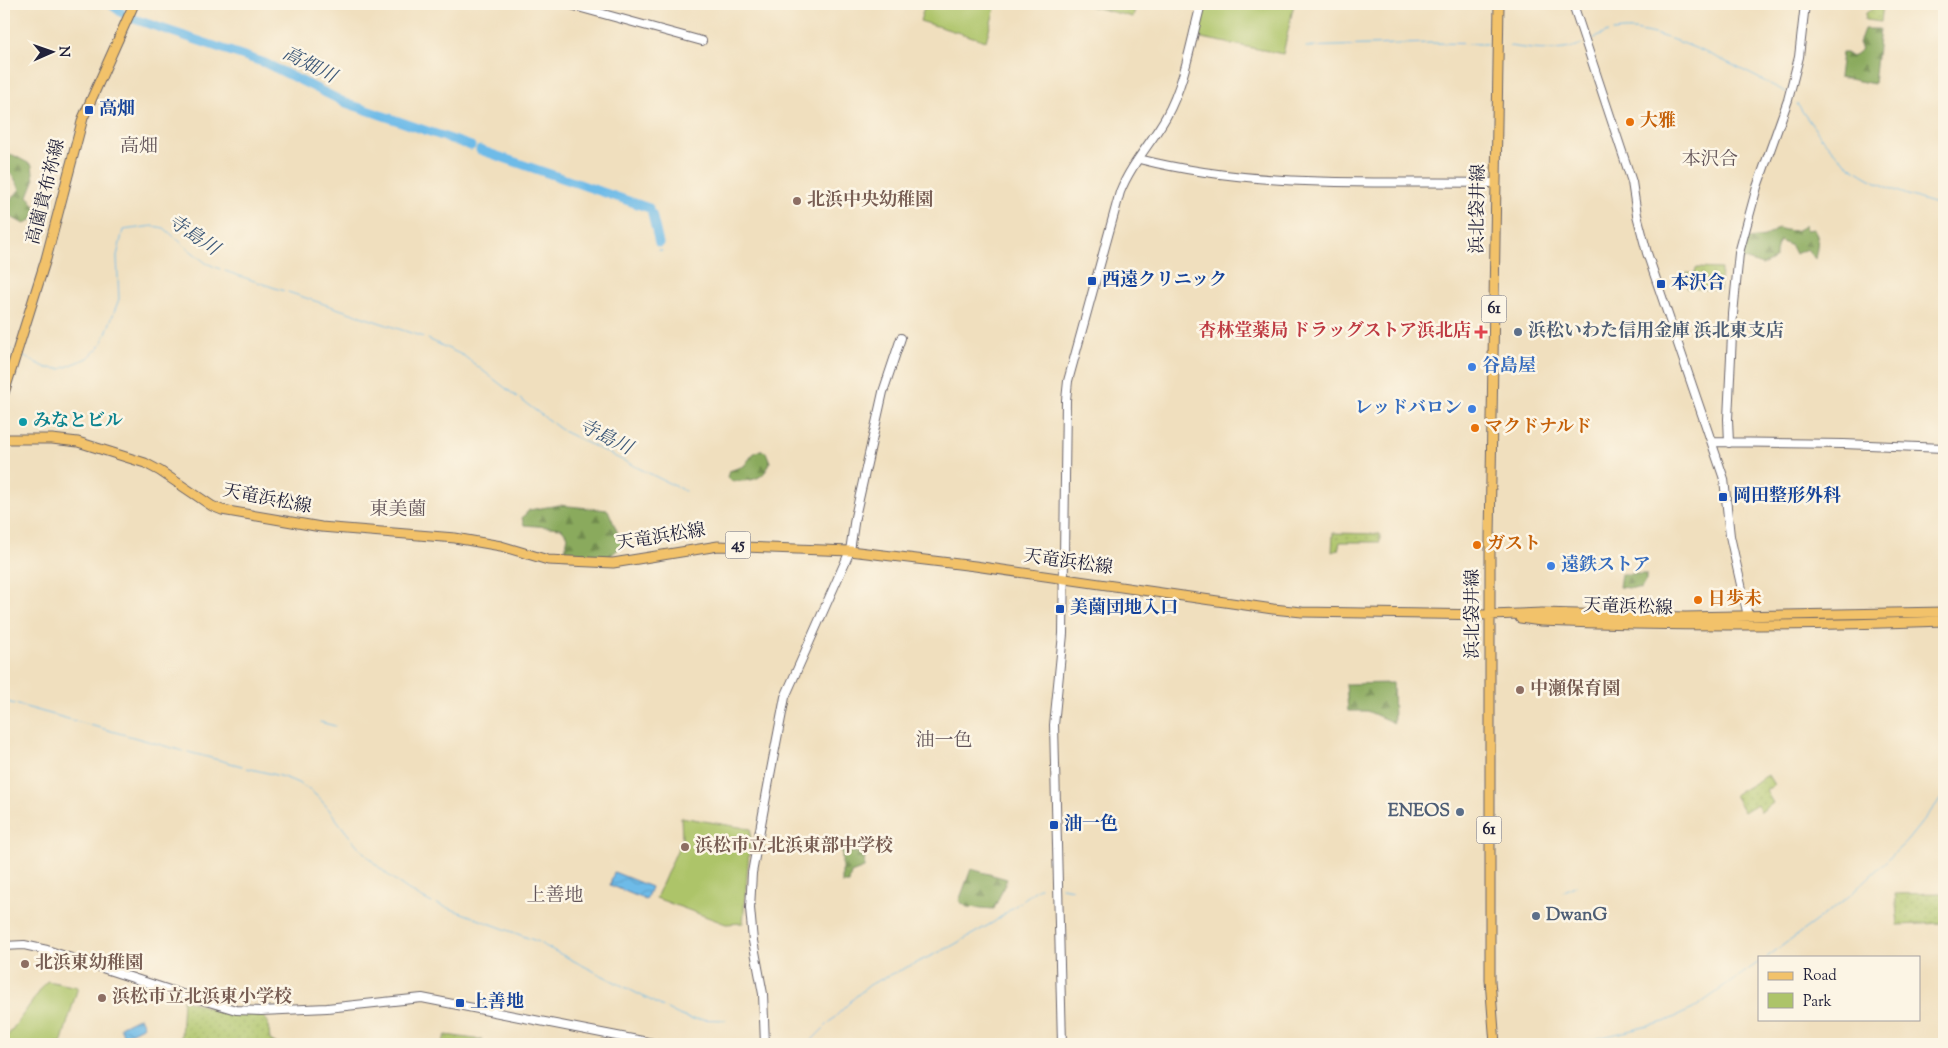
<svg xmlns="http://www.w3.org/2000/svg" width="1948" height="1048" viewBox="0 0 1948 1048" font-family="'Sorts Mill Goudy','Noto Serif JP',serif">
<defs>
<pattern id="green-dots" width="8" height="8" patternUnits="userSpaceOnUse" patternTransform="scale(1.25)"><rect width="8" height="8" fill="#adc469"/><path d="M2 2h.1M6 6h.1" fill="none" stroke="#95a85c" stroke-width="1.8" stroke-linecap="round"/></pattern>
<pattern id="forest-firs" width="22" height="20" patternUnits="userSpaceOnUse" patternTransform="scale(1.25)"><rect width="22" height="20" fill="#8aaa5d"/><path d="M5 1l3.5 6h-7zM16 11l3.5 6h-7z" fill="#708a4e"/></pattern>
<pattern id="water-waves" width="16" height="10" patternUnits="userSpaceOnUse" patternTransform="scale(1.25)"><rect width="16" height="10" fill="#6ebbe8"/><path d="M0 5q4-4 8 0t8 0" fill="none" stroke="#5fa0c8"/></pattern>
</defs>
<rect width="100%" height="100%" fill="#fcf5e5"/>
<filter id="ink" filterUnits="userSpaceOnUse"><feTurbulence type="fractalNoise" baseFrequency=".02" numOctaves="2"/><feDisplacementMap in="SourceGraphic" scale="10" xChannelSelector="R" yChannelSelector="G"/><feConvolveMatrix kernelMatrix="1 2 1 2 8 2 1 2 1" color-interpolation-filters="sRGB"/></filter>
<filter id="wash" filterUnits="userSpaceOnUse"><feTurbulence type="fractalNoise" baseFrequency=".0096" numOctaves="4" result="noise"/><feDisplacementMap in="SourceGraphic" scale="20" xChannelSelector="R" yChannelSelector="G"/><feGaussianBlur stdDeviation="1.12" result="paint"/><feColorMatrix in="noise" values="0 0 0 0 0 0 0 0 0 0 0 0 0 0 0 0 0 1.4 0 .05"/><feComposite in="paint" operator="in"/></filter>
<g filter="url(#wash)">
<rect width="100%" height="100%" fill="#f0dfbe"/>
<path fill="url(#green-dots)" stroke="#687352" d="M1880 4H1883L1881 22 1865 20 1866 13Z
M1696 268 1721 269 1720 290 1687 288V272L1695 273Z
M1333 533 1380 534V542H1340L1338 550 1332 552Z
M1768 775 1774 785 1766 791 1773 803 1761 812 1757 804 1744 812 1734 795Z
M1942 893 1944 895V923L1898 925 1895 894Z
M183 999 225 1013 262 1014 268 1022 270 1040 277 1044H193L181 1038Z
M446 1035 482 1040 483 1044H441Z
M533 1038 569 1041V1044H532Z"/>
<path fill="url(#forest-firs)" stroke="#56664c" d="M1864 29H1880L1874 84 1839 77 1842 53H1846L1852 57 1862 49 1859 43Z
M13 155 32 165 34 181 28 196 36 208 33 219 24 224 9 216 4 218V201H10L20 189 13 176 4 169V156Z
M1805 225 1806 230 1814 229C1820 237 1817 249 1815 259L1807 249 1795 254 1791 246 1780 241C1771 256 1784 256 1762 265L1741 258 1747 239 1765 237 1778 228C1788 231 1797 233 1805 225Z
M760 450 766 452 770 462C764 482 748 481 731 481L727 477 729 471 744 466 753 454Z
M559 505 608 510 623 545 606 560 564 556 568 536 561 528 524 525 522 518 529 510Z
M1621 574H1646V580L1641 589 1619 587Z
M1393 683 1394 723 1367 711H1348L1346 684Z
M842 851 865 853 864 868 851 873 849 883H842Z
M971 869 1007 879 994 909 967 907 959 901Z"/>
<path fill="#adc469" stroke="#687352" d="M925 4H996L986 41 920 21Z
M1081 4H1136L1133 17Z
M1206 4H1294L1283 54 1197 37Z
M681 817 751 829 743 923 726 924 656 898 682 839Z
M47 981 78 987 61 1044H8L6 1038Z"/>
<path fill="url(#water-waves)" stroke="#486e92" d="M614 872 651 887 646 900 610 885Z
M140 1017 144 1026 124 1036 120 1027Z"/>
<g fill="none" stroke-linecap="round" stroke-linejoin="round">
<path stroke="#6ebbe8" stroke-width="1" d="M1613 31C1622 30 1631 29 1640 31 1690 40 1741 70 1786 92
M1590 40 1608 32
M1509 46C1532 49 1560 54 1582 44
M1306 47 1431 43 1487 44
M1797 104C1812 125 1826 146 1846 163 1873 185 1911 197 1944 206
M658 250 662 251
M225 271 284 291
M288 292 423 337
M428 339 464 356 517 397
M4 346 12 350
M20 355 47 368 61 369 88 358 102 344 119 299 117 256 123 230 153 226 164 228 192 252 206 263 220 269
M520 399 563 431 685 491
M4 701 183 751
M320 722 335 726
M188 752 242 766
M247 768C266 773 288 776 305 787 323 798 334 817 347 833 371 863 397 886 432 903
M1062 887 1072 889
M1563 892 1576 885
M437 904 473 917
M475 918 539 942
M541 944 679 1015 690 1019 726 1020
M1767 957 1847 898 1906 842 1944 795
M124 1044 134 1040 150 1044
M808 1044 855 997 871 984 950 947 994 922 1040 887
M1575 1044 1664 1022 1693 1009 1759 962"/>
<path stroke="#6ebbe8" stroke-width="9" d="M110 4 122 13
M131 18 265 63 346 103 471 146
M480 150 649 208
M652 214 659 243"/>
</g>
</g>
<g filter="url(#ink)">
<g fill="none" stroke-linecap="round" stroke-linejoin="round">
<g stroke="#6a6469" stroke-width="10">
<path id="minor" d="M567 4 702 41
M1573 4 1632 182 1637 215 1647 253 1724 479 1730 536 1748 616
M1139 159C1256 189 1376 181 1496 183
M1713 442 1843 444 1944 448
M1729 443 1728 419 1733 314 1739 253 1757 187 1788 100 1799 57 1805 4
M4 946 24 945 47 950 182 994 236 1010 261 1011 327 1008 422 998 658 1044
M765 1044 763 994 753 941 750 908 752 873 771 770 785 697 850 551 855 517 883 392 901 338
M1062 1044 1054 725 1063 634 1066 400 1068 381 1120 192C1131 164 1152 142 1166 117 1185 83 1191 41 1201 4
M1935 1044 1944 1043"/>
</g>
<g stroke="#6a6469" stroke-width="11">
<path id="major" d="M4 393 46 259 83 118 134 4
M4 439H52L78 442 145 463 160 471 212 506 222 510 321 527 455 538 501 546 548 560 613 563 718 546 850 551 975 566 1273 609 1302 612 1490 615 1542 613 1685 617 1944 612
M1520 618 1541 621C1676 627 1810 626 1944 621
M1495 1044 1490 980V537L1499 4"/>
</g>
<use href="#minor" stroke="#fff" stroke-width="8"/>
<use href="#major" stroke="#f2c26a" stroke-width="9"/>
</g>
</g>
<g fill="#1a4fb4" stroke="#fcf5e5" stroke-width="2">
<rect x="84" y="105" width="10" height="10" rx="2.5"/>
<rect x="1087" y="276" width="10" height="10" rx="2.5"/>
<rect x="1656" y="279" width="10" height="10" rx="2.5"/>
<rect x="1718" y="492" width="10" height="10" rx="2.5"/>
<rect x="1055" y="604" width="10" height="10" rx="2.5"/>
<rect x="1049" y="820" width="10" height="10" rx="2.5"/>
<rect x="455" y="998" width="10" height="10" rx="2.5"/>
</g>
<g fill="#e8710a" stroke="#fcf5e5" stroke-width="2">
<circle cx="1630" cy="122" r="5"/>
<circle cx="1475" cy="428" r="5"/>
<circle cx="1477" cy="545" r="5"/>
<circle cx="1698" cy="600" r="5"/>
</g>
<g fill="#8d6e63" stroke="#fcf5e5" stroke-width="2">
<circle cx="797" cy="201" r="5"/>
<circle cx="1520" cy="690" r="5"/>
<circle cx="685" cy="847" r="5"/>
<circle cx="25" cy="964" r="5"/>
<circle cx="102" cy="998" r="5"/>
</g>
<path fill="#e0444e" stroke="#fcf5e5" stroke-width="2" d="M1478.5 324.5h5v5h5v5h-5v5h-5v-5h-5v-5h5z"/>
<g fill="#5c6f8a" stroke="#fcf5e5" stroke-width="2">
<circle cx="1518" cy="332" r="5"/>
<circle cx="1460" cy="812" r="5"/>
<circle cx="1536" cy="916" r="5"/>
</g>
<g fill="#3f7fe0" stroke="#fcf5e5" stroke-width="2">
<circle cx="1472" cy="367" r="5"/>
<circle cx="1472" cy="409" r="5"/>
<circle cx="1551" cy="566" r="5"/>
</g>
<circle fill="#0f9aa8" stroke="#fcf5e5" stroke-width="2" cx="23" cy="422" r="5"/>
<g text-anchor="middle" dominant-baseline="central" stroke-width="5" stroke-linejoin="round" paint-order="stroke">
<g fill="#fcf5e5" stroke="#63616e" stroke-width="1">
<rect x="1481.5" y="295.5" width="25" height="27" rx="4"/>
<rect x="725.5" y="531.5" width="25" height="27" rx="4"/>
<rect x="1476.5" y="816.5" width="25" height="27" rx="4"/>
</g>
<g font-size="16" font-weight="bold" fill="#22223b">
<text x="1494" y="309">61</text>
<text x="738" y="545">45</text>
<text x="1489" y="830">61</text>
</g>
<g font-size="18" font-weight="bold" fill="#164399" stroke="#fcf5e5" text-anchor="start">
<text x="99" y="110">高畑</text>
<text x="1102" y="281">西遠クリニック</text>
<text x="1671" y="284">本沢合</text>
<text x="1733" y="497">岡田整形外科</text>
<text x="1070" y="609">美薗団地入口</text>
<text x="1064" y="825">油一色</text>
<text x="470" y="1003">上善地</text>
</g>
<g font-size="18" font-weight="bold" fill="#c56008" stroke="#fcf5e5" text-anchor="start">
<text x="1640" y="122">大雅</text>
<text x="1485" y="428">マクドナルド</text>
<text x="1487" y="545">ガスト</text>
<text x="1708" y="600">日歩未</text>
</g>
<g font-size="18" fill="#22223b" stroke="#fcf5e5">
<text transform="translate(47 192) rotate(-76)">高薗貴布祢線</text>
<text transform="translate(1479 209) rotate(-89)">浜北袋井線</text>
<text transform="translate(267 500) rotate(11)">天竜浜松線</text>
<text transform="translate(661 538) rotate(-9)">天竜浜松線</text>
<text transform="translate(1068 563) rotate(8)">天竜浜松線</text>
<text transform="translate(1628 608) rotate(2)">天竜浜松線</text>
<text transform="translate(1474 614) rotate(-90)">浜北袋井線</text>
</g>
<g font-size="18" font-weight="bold" fill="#785e54" stroke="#fcf5e5" text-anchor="start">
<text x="807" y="201">北浜中央幼稚園</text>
<text x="1530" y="690">中瀬保育園</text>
<text x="695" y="847">浜松市立北浜東部中学校</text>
<text x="35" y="964">北浜東幼稚園</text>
<text x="112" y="998">浜松市立北浜東小学校</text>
</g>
<g font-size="18" font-weight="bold" fill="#be3a42" stroke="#fcf5e5" text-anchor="end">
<text x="1471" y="332">杏林堂薬局 ドラッグストア浜北店</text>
</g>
<g font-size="18" font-weight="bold" fill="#4e5e75" stroke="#fcf5e5" text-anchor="start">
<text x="1528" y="332">浜松いわた信用金庫 浜北東支店</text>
<text x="1450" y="812" text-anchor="end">ENEOS</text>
<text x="1546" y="916">DwanG</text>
</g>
<g font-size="18" font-weight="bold" fill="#366cbe" stroke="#fcf5e5" text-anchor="start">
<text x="1482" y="367">谷島屋</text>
<text x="1462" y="409" text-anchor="end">レッドバロン</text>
<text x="1561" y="566">遠鉄ストア</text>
</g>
<g font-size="18" font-weight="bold" fill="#0d838f" stroke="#fcf5e5" text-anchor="start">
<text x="33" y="422">みなとビル</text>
</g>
<g font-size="19" font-style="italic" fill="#3d5878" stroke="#fcf5e5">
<text transform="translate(309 66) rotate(27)">高畑川</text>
<text transform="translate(193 236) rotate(34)">寺島川</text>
<text transform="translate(605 438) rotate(26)">寺島川</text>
</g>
<g font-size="19" fill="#625459" stroke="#fcf5e5">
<text x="139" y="147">高畑</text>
<text x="1710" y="160">本沢合</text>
<text x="398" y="510">東美薗</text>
<text x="944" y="741">油一色</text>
<text x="555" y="896">上善地</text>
</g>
</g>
<rect width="1948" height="1048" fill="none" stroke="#fcf5e5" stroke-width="20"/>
<rect x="1758" y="956" width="162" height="65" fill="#fcf5e5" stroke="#a5a1a1"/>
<rect x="1768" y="972" width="25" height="8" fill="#f2c26a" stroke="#a5a1a1"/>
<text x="1803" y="980" font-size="15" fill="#22223b">Road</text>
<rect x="1768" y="993" width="25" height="15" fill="#adc469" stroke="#a5a1a1"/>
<text x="1803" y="1006" font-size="15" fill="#22223b">Park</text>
<g transform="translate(52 52) rotate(88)" stroke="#fcf5e5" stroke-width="4" paint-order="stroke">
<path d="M0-4L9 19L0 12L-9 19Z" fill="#22223b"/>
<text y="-8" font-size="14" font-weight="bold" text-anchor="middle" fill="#22223b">N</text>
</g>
</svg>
